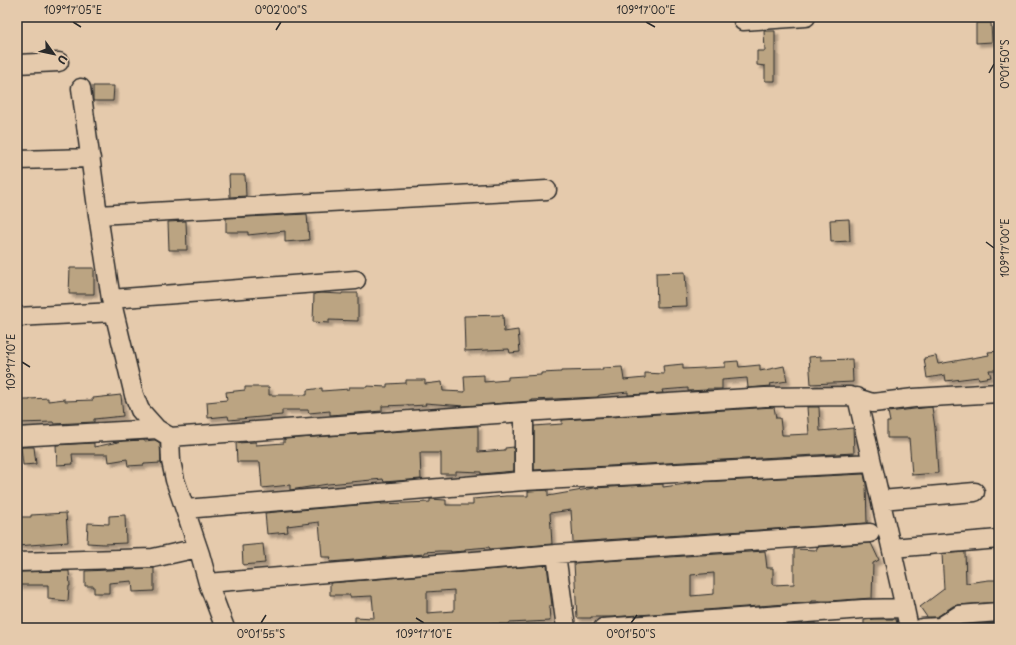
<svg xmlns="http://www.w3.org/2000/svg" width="1016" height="645" viewBox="0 0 1016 645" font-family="'Playpen Sans',sans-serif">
<defs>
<filter id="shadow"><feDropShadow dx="3.5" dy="3.5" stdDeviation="1" flood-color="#0004"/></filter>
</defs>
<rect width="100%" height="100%" fill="#e5caac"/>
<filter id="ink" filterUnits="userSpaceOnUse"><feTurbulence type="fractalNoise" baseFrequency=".025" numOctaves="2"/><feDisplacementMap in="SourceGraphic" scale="8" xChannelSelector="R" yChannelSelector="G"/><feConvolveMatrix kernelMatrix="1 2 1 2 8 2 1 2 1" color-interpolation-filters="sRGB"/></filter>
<g filter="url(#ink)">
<path fill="#bba482" stroke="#2b2b2b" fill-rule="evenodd" filter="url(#shadow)" d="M976 23H991L992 42 976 43Z
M764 31H775V81H765V66L757 65V51H765Z
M93 86H114L113 101H93Z
M229 175H245L246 196 230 197Z
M307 214 309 240 285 242V231L248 235V232H226V218Z
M849 219 850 241 831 242 830 220Z
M186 221 187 250H169L168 222Z
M70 268H94V294H69Z
M685 272 687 306 657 307 656 273Z
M320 293 342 294V293H358V321L329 320V323L313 322 314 294Z
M503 315 504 332 518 330 520 352 510 353 509 349 465 351 464 316Z
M999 351V370H989L991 377 979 379 978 377 946 381 945 375 927 378 924 358 936 356 938 364 989 355 988 352Z
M821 356V360L852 359 853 382 811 384 809 357Z
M738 361 739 367 760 365V371L784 366 787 381 770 384 771 386 748 388 747 378 722 380V389H707V390L688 391V388L662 390 663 393 628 395V392L600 395 598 396V397L532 400V401L464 406 425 403 426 405 408 406V405L382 406V411L330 415V411L309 413 308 410H282V415L229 420 228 416 208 418 207 402 227 400 226 392 245 390V387H269V395H307V390L322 388V391L349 389V387H367V386L387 387V384L406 383V380H425V384L442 382 443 391 465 392 464 376 484 375V382L508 380V377L541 375V373L561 372V371L603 370 602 368 622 367 624 380 645 378V373L664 374 663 366 683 364V369L725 367V362Z
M121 395 123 416 94 419V422L54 424 53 422 17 423V400H30V399L48 398V401L65 399V401L93 400V398Z
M774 407 776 418H780L782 435H788L809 434 807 407H819L820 431 853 428 854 453 534 470V426L562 424V420Z
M932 407 935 428 938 473 912 475 909 438H887V422H890L888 412Z
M478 426V452L505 450V448L514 447V471L481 474V472L456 471V474H441V453H420L421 479 384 482 383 479 328 484 290 490V485L262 488 260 462H237L236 443 256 442V445L284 443V439Z
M144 440V441L155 440 160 443 161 463 144 464V465L128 466 127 459 109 462 108 454H72L73 464 57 465 56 445 94 443V447L123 441Z
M21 447H34L36 464 23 465Z
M864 474 866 484 867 523 573 542 571 510 550 513 552 544 490 549 489 547 465 549V551L451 552V551H439L424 552V554L330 562 331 557H322L319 522 287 526 288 532 267 534 265 513 381 503V504L430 502V499L446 500V505H473V499L506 496H528V491L548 490V496L594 488 663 484V487L701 482Z
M66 513 68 542 17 546V517H31V515Z
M125 515 126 543 104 544 87 543 88 523 109 524V516Z
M871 543 879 560 873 563 872 598 829 601H812V602L612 617H591V618H577L574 563 765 551 767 568H773V585L794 584V549L817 550V547ZM714 573V594L691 596V575Z
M263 544 265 563 243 565 242 546Z
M965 552 966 583 989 580H999V602L958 605 953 606 937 617H927L920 607 944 589 942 554Z
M547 565 552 606H549L550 621 509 623V624H491V625L469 626V627H455V626L435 628H355V617L374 618 372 596 350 597V595H330V583ZM454 590V611L427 613V592Z
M154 568V591L133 592 132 581 109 583V593H94V586H85V571Z
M69 571 70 586H69L68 601 48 599V585H17V572Z
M874 619H896L898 628H864V620Z
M815 623 816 628H747Z
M999 623V628H958L962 625Z"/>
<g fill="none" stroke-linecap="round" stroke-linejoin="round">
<g stroke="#2b2b2b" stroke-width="21">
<path id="minor" d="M743 21 806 17
M17 64 59 62
M81 88 98 215 111 299 134 395 140 410 157 429
M17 160 91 158
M98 215 547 190
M111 299 356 280
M17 317 114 312
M857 397 902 595 909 628
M524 412V481
M17 437 157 429 170 437 171 461 175 480 200 554 208 583 225 628
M170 437 524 412 765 397 850 396C858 398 865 401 873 403L914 398 999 393
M881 500 975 492
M185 509 524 481 872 463
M892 548 999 539
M556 554 566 628
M17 562 153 558 198 548
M208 583 556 554 870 533
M603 628 863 609 905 608
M922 628 940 627 959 615 999 612"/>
</g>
<use href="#minor" stroke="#e5caac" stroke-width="18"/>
</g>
</g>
<path fill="none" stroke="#2b2b2b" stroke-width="1.5" d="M73 22 81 27M646 22 655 27M276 30 281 22M989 73 994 64M986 242 994 248M22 362 30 367M416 618 424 623M261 623 266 615M631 623 637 615"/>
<rect width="1016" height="645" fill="none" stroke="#e5caac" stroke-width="44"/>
<g transform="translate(54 54) rotate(123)" stroke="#e5caac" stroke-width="3" paint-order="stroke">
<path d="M0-3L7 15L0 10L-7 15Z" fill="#2b2b2b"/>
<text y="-6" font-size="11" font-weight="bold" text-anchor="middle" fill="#2b2b2b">U</text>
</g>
<rect x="22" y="22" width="972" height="601" fill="none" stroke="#2b2b2b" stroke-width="1.5"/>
<g font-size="10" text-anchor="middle" fill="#2b2b2b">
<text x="73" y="14">109°17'05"E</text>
<text x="281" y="14">0°02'00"S</text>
<text x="646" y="14">109°17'00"E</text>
<text transform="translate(1005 64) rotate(-90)" y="4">0°01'50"S</text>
<text transform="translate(1005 248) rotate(-90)" y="4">109°17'00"E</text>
<text transform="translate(11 362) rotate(-90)" y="4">109°17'10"E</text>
<text x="261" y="638">0°01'55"S</text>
<text x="424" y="638">109°17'10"E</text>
<text x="631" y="638">0°01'50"S</text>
</g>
</svg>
